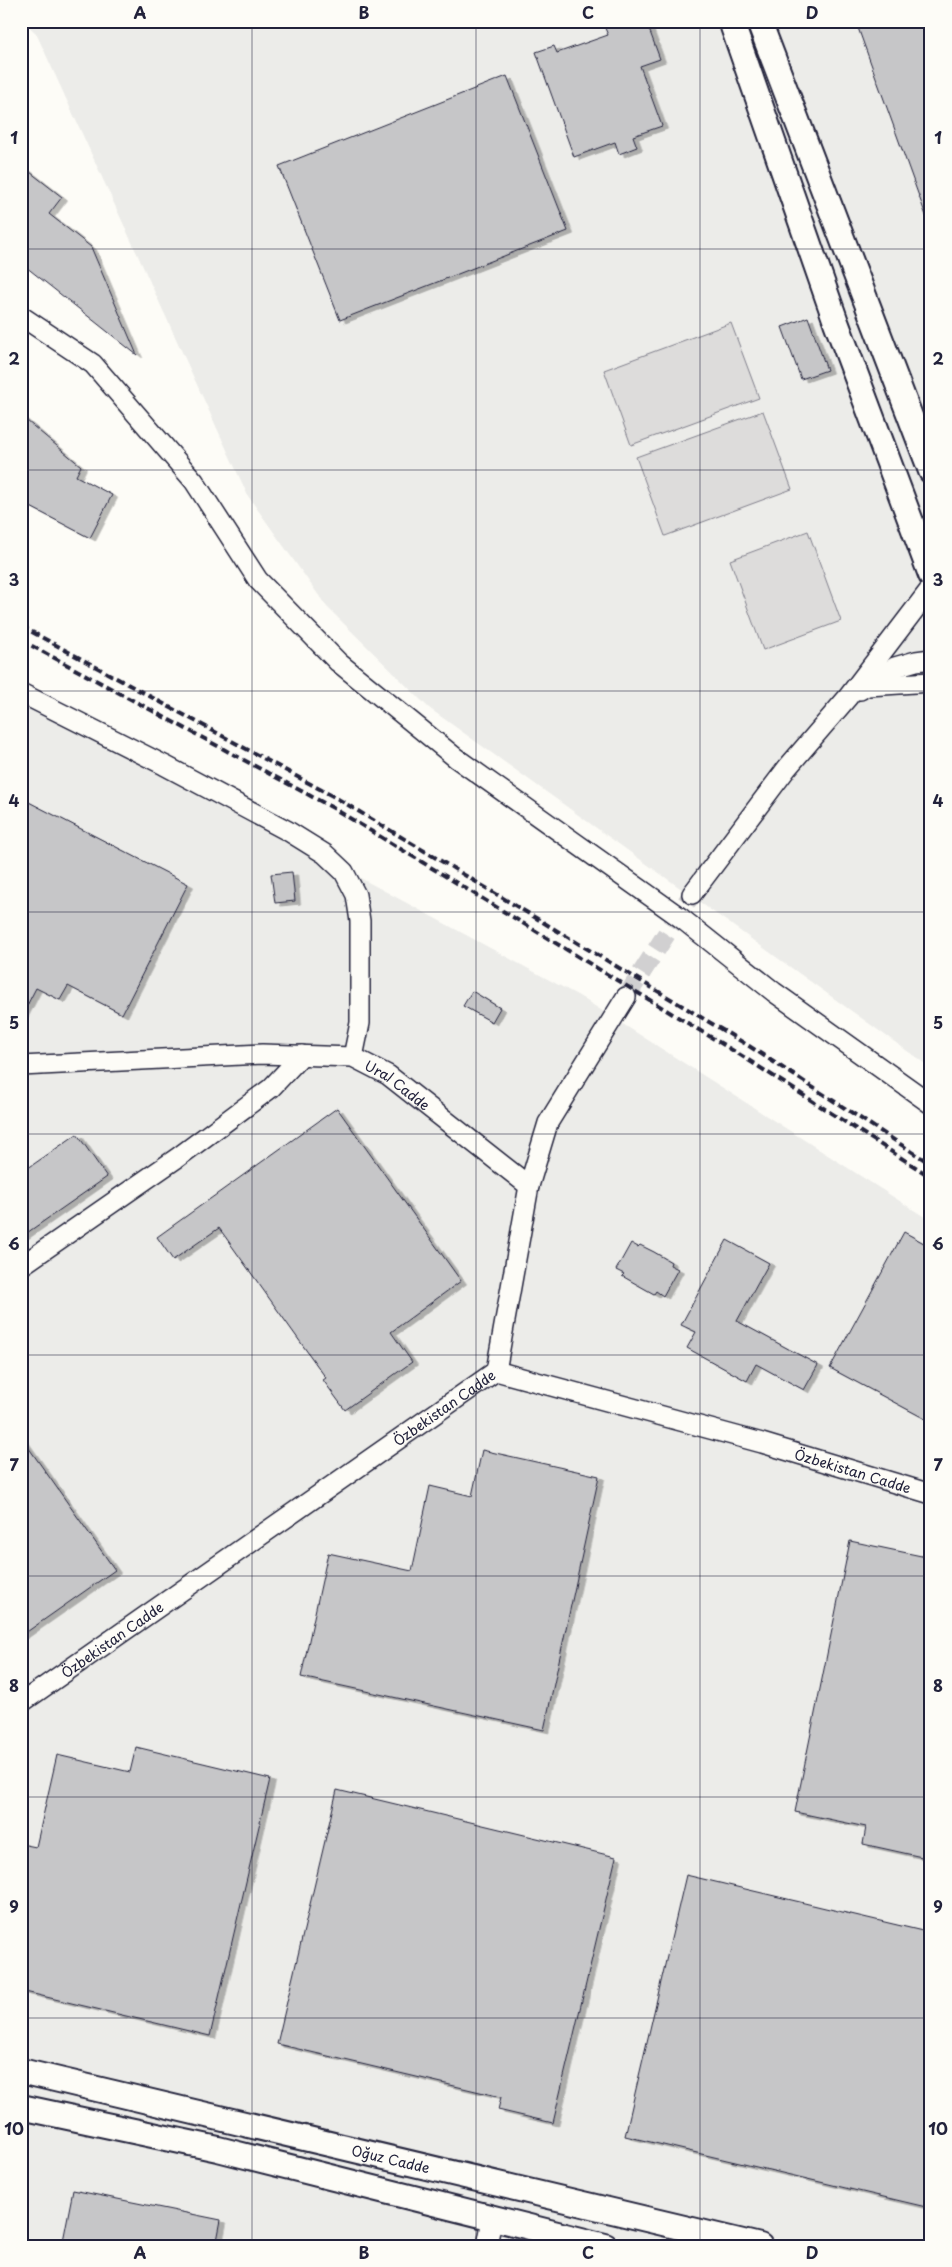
<svg xmlns="http://www.w3.org/2000/svg" width="952" height="2267" viewBox="0 0 952 2267" font-family="'Playpen Sans',sans-serif">
<defs>
<filter id="shadow"><feDropShadow dx="5.5" dy="3" stdDeviation="0" flood-color="#0004"/></filter>
</defs>
<rect width="100%" height="100%" fill="#fdfcf7"/>
<filter id="ink" filterUnits="userSpaceOnUse"><feTurbulence type="fractalNoise" baseFrequency=".02" numOctaves="2"/><feDisplacementMap in="SourceGraphic" scale="10" xChannelSelector="R" yChannelSelector="G"/><feConvolveMatrix kernelMatrix="1 2 1 2 8 2 1 2 1" color-interpolation-filters="sRGB"/></filter>
<g filter="url(#ink)">
<path fill="#ecece9" d="M23 21H931V1068L429 708 327 607 248 496 36 33Z
M21 702 164 772 579 996 931 1221V2246H21Z"/>
<path fill="#dddcdb" stroke="#807f8b" d="M731 323 759 398 631 445 604 370Z
M763 411 792 489 665 536 636 457Z
M808 531 841 621 763 650 730 560Z"/>
<path fill="#c6c6c8" stroke="#22223b" filter="url(#shadow)" d="M617 21H623L626 28 646 21 660 59 640 66 662 126 633 136 637 147 619 154 615 142 574 157 536 52 554 46 557 53 608 35 604 26Z
M868 21H931V224H929L857 25Z
M507 76 568 231 340 320 279 166Z
M21 165 62 197 49 214 91 247 137 355 21 263Z
M808 317 827 370 801 379 782 327Z
M21 416 81 466 76 476 112 495 90 538 21 502Z
M21 798 188 884 122 1014 68 986 60 1000 36 988 21 1017Z
M292 872 295 901 275 903 271 874Z
M472 991 500 1008 492 1022 463 1006Z
M337 1108 461 1281 391 1332 412 1362 345 1410 323 1380 326 1378 219 1228 173 1260 157 1237Z
M77 1134 107 1177 21 1237V1173Z
M904 1232 931 1247V1336L924 1349 931 1353V1422L830 1368Z
M727 1240 769 1263 737 1321 818 1365 804 1390 756 1364 747 1381 687 1348 696 1332 681 1325Z
M631 1243 638 1247 640 1245 654 1252 671 1262 670 1265 678 1269 663 1296 656 1291 654 1294 622 1276 624 1274 616 1270Z
M21 1437 115 1570 21 1636Z
M482 1450 599 1476 544 1730 301 1677 328 1553 412 1571 430 1486 472 1496Z
M850 1541 931 1558V1859L863 1844 866 1827 795 1812Z
M136 1747 270 1779 210 2036 21 1991V1844L36 1847 57 1755 130 1772Z
M337 1790 616 1857 553 2123 498 2110 501 2097 277 2044Z
M686 1875 931 1933V2186L926 2207 625 2136Z
M73 2190 221 2220 216 2246H62Z"/>
<g fill="none" stroke-linecap="round" stroke-linejoin="round">
<path stroke="#d1d0d1" stroke-width="19" stroke-dasharray="19 9" stroke-linecap="butt" d="M626 997 692 894"/>
<g stroke="#22223b" stroke-width="22">
<g id="minor">
<path d="M21 316 93 364 194 481 258 580 338 662 456 758 681 918 774 992 931 1104"/>
<path d="M868 686 931 682"/>
<path d="M860 690 895 667 916 661 931 659"/>
<path d="M21 693 164 765 288 831 325 854 344 872 356 895 360 921V1023L353 1057"/>
<path d="M692 894 787 768 848 697 931 588"/>
<path id="s1" d="M21 1066 262 1054 353 1057 388 1075 529 1186 496 1371"/>
<path d="M529 1186 548 1123 626 997"/>
<path d="M21 1266 177 1158 271 1088 302 1055"/>
<path id="s2" d="M21 1703 496 1371 762 1443 931 1494"/>
<path d="M487 2246 492 2219"/>
</g>
</g>
<g stroke="#22223b" stroke-width="28">
<g id="tertiary">
<path d="M731 21 836 322 931 575"/>
<path d="M759 21 931 471"/>
<path id="s3" d="M21 2071 760 2246"/>
<path d="M21 2107 218 2149 605 2246"/>
</g>
</g>
<use href="#minor" stroke="#fdfcf7" stroke-width="19"/>
<use href="#tertiary" stroke="#fdfcf7" stroke-width="24"/>
<path stroke="#22223b" stroke-width="4" stroke-dasharray="8 4" stroke-linecap="butt" d="M21 626 338 799 749 1046 931 1164
M21 640 333 808 742 1056 931 1177"/>
</g>
</g>
<path fill="none" stroke="#22223b" stroke-width="1" stroke-opacity="0.55" d="M252 21V2246M476 21V2246M700 21V2246M21 249H931M21 470H931M21 691H931M21 912H931M21 1134H931M21 1355H931M21 1576H931M21 1797H931M21 2018H931"/>
<g text-anchor="middle" dominant-baseline="central" stroke-width="4" stroke-linejoin="round" paint-order="stroke">
<g font-size="14" fill="#22223b" stroke="#fdfcf7">
<text stroke="none"><textPath href="#s1" startOffset="385">Ural Cadde</textPath></text>
<text stroke="none"><textPath href="#s2" startOffset="516">Özbekistan Cadde</textPath></text>
<text stroke="none"><textPath href="#s2" startOffset="950">Özbekistan Cadde</textPath></text>
<text stroke="none"><textPath href="#s2" startOffset="111">Özbekistan Cadde</textPath></text>
<text stroke="none"><textPath href="#s3" startOffset="380">Oğuz Cadde</textPath></text>
</g>
</g>
<rect width="952" height="2267" fill="none" stroke="#fdfcf7" stroke-width="55"/>
<rect x="28" y="28" width="896" height="2212" fill="none" stroke="#22223b" stroke-width="2"/>
<g font-size="16" text-anchor="middle" font-weight="bold" fill="#22223b">
<text x="140" y="19">A</text>
<text x="364" y="19">B</text>
<text x="588" y="19">C</text>
<text x="812" y="19">D</text>
<text x="14" y="144">1</text>
<text x="938" y="144">1</text>
<text x="14" y="365">2</text>
<text x="938" y="365">2</text>
<text x="14" y="586">3</text>
<text x="938" y="586">3</text>
<text x="14" y="807">4</text>
<text x="938" y="807">4</text>
<text x="14" y="1029">5</text>
<text x="938" y="1029">5</text>
<text x="14" y="1250">6</text>
<text x="938" y="1250">6</text>
<text x="14" y="1471">7</text>
<text x="938" y="1471">7</text>
<text x="14" y="1692">8</text>
<text x="938" y="1692">8</text>
<text x="14" y="1913">9</text>
<text x="938" y="1913">9</text>
<text x="14" y="2135">10</text>
<text x="938" y="2135">10</text>
<text x="140" y="2259">A</text>
<text x="364" y="2259">B</text>
<text x="588" y="2259">C</text>
<text x="812" y="2259">D</text>
</g>
</svg>
